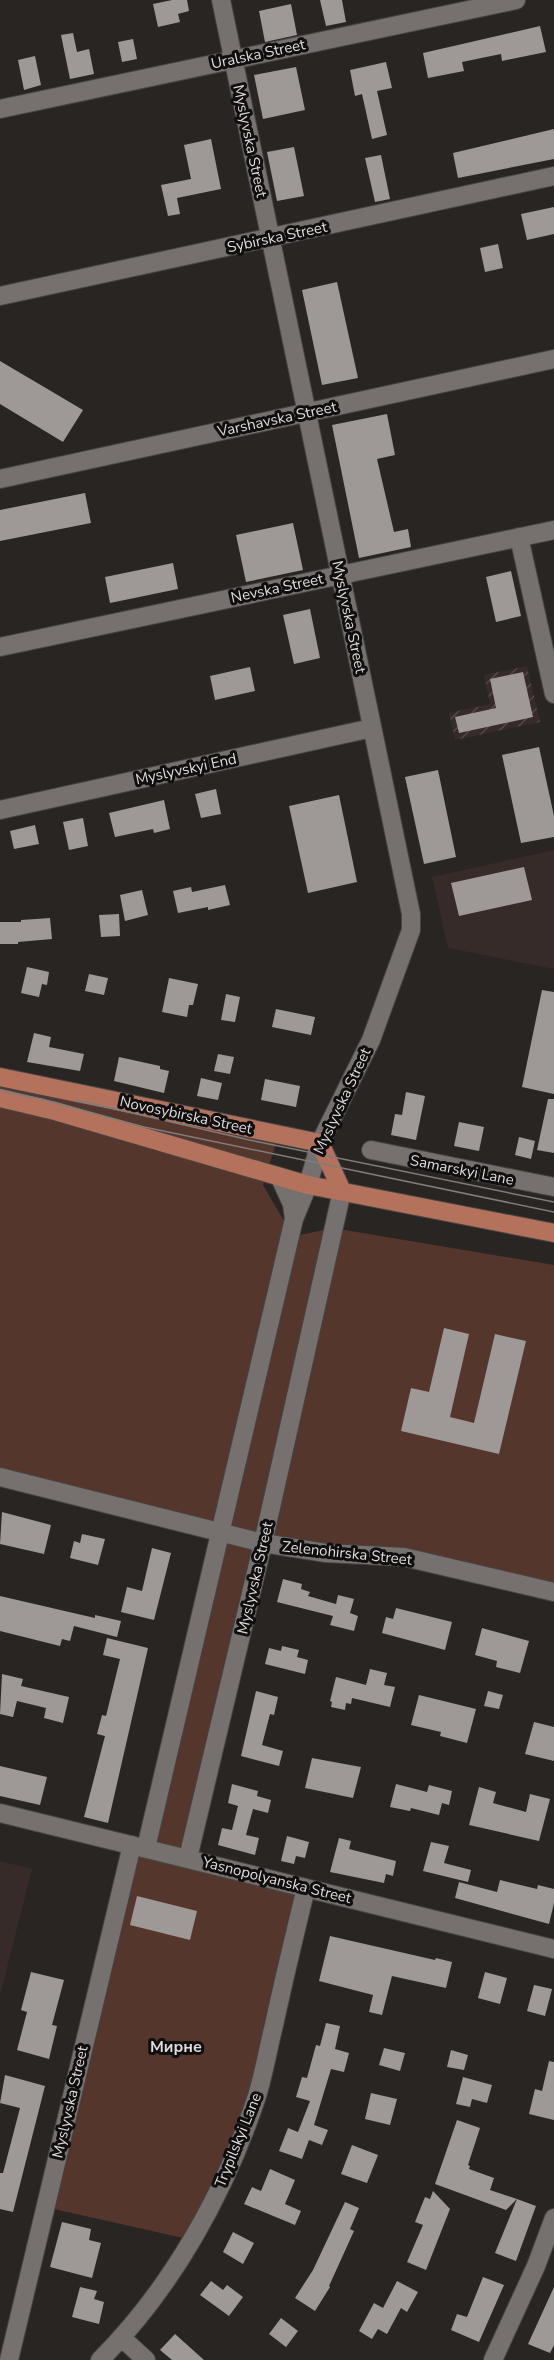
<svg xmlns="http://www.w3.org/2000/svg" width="554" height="2360" viewBox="0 0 554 2360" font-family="'Nunito Sans',sans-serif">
<defs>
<pattern id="industrial-furrows" width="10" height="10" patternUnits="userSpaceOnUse" patternTransform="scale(1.5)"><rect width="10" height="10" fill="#362b28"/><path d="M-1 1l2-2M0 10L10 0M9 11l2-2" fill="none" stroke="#534947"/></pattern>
</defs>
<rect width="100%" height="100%" fill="#292523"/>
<path fill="#362b28" d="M554 850V969L448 948 432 877Z
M0 1861 32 1869 0 1996Z"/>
<path fill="url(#industrial-furrows)" d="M527 666 540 722 455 740 449 713 490 704 484 675Z"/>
<path fill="#54362d" d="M0 1077 281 1128 263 1185 284 1221 290 1237 333 1228 554 1265V1592L404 1557 264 1543 188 1858 306 1888 257 2095 192 2240 45 2207 132 1845 145 1848 221 1533 0 1477Z"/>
<path fill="#9e9997" d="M172 0H187L189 11 178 14 180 22 158 27 153 4Z
M320 0H342L346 22 326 26Z
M291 4 297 35 265 42 259 11Z
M540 26 546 52 502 61 501 54 462 62 464 71 428 78 423 53Z
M73 33 77 52 89 49 94 74 70 79 61 35Z
M133 39 137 59 122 62 118 42Z
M35 56 41 85 24 90 18 60Z
M386 62 392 88 377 91 387 135 372 139 362 94 355 96 350 70Z
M296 67 305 110 263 119 254 75Z
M554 129V159L458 178 453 153Z
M211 139 221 189 177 198 180 214 168 216 161 185 191 179 184 145Z
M294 147 304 196 277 201 267 152Z
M381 155 390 199 375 202 365 158Z
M554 207V234L527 240 521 214Z
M498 244 503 268 485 272 480 248Z
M337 282 358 378 322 385 302 290Z
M0 361 83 410 63 442 0 404Z
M387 414 395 455 377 459 394 532 408 529 411 547 359 558 332 425Z
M85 493 91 523 0 541V510Z
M293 523 303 570 246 582 236 535Z
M173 563 178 589 110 603 105 577Z
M511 571 521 616 496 622 486 577Z
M310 609 320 658 294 664 283 615Z
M250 667 255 691 215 700 210 676Z
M523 672 533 717 459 733 455 717 496 708 490 679Z
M539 747 554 816V837L521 843 502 755Z
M438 770 456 857 424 864 405 777Z
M216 789 221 814 201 818 195 794Z
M339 795 357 882 308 893 289 806Z
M164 800 170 829 154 833 153 829 115 837 109 813Z
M83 818 88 846 69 850 63 822Z
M35 825 39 844 14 849 10 831Z
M524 867 532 900 459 916 451 883Z
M225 885 230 905 208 910V907L178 913 173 891 191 887 192 892Z
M142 890 148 915 125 921 120 895Z
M119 914 120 936 101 937 99 915Z
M50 918 52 939 18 942V944H0V922H21V920Z
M27 967 49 972 47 985 42 984 39 997 21 993Z
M89 974 108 978 104 995 85 991Z
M169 978 198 984 193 1005H189L187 1017 162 1012Z
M542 990 554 992V1094L522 1087Z
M226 994 240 997 235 1022 221 1020Z
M276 1009 315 1017 311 1035 272 1027Z
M34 1033 51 1037 49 1047 84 1054 80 1071 27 1062Z
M218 1054 234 1057 230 1074 214 1071Z
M119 1057 160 1066V1069L169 1071 164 1093 114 1081Z
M201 1078 222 1083 218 1100 197 1096Z
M265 1079 300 1086 296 1107 261 1100Z
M406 1092 425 1096 416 1140 391 1135 395 1114 402 1115Z
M548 1099H554V1153L537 1150Z
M459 1122 484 1127 479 1151 454 1146Z
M519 1137 535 1141 531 1159 515 1155Z
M444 1328 469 1334 450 1417 474 1423 495 1334 526 1341 499 1454 401 1431 411 1388 429 1392Z
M2 1512 51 1525 44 1554 0 1544Z
M82 1534 105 1539 98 1565 70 1558 74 1541 80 1543Z
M152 1548 171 1553 154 1620 121 1612 127 1587 142 1591Z
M283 1579 302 1584 301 1589 310 1592 308 1596 336 1604 338 1595 354 1599 350 1613 358 1616 354 1631 330 1625 333 1616 277 1602Z
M0 1596 95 1618V1615L121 1621 117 1637 74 1626 70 1641 62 1639 60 1646 0 1631Z
M396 1608 452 1622 445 1650 382 1633 386 1617 393 1619Z
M482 1628 529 1641 520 1673 496 1667 497 1661 475 1655Z
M107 1638 148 1648 108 1823 84 1817 105 1736 97 1734 102 1715 106 1716 120 1659 103 1655Z
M282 1646 299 1650 297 1657 308 1660 305 1674 265 1664 269 1648 281 1651Z
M370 1669 387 1673 384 1685 395 1687 390 1707 352 1698 351 1704 346 1703 345 1710 331 1707 332 1702 330 1701 336 1677 366 1685Z
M2 1674 23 1679 21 1686 69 1697 63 1723 44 1718 46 1708 17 1701 13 1717 0 1714Z
M256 1691 278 1697 274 1715 270 1714 262 1745 283 1751 279 1766 241 1756Z
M488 1691 503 1695 499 1709 484 1706Z
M419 1695 476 1709 467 1743 440 1736 441 1732 411 1725Z
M534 1722 554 1727V1761L525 1754Z
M312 1758 361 1767 353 1798 305 1788Z
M0 1766 47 1777 40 1805 0 1796Z
M232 1784 258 1791 257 1796 271 1800 268 1813 253 1809 246 1835 259 1838 255 1855 218 1845 222 1828 232 1830 238 1806 228 1803Z
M396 1784 427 1792 429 1785 452 1791 449 1805 442 1803 439 1815 411 1808 410 1811 390 1807Z
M479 1787 496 1792 493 1803 526 1812 530 1794 550 1799 539 1841 469 1825Z
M287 1836 309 1842 305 1858 296 1856 294 1864 281 1861Z
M339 1838 351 1841 349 1849 396 1861 393 1876 386 1874 384 1883 330 1872Z
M431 1842 449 1846 444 1863 471 1870 468 1882 423 1871Z
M500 1880 537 1889 538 1885 554 1889V1903L549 1924 455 1898 459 1882 497 1892Z
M137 1896 197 1911 190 1940 130 1925Z
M330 1936 435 1960 436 1958 452 1962 446 1988 392 1976 382 2015 369 2012 373 1995 319 1981Z
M31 1972 64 1980 52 2025 57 2026 49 2059 17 2050 27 2012 21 2010Z
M485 1972 507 1978 500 2004 478 1998Z
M534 1985 552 1989 545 2016 527 2011Z
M326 2023 340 2026 335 2049 349 2053 344 2072 331 2069 314 2125 328 2130 322 2145 309 2140 302 2159 279 2151 288 2128 298 2132 310 2101 296 2097 302 2077 307 2078 316 2045 320 2046Z
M384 2048 405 2053 400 2071 379 2065Z
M451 2050 468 2055 464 2070 447 2067Z
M549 2061 554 2062V2120L529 2114 535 2089 542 2091Z
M5 2075 45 2086 13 2212 0 2209V2173H3L20 2108 0 2103Z
M463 2077 492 2085 487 2103 472 2099 470 2107 456 2104Z
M371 2093 397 2099 390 2125 365 2119Z
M457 2120 480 2128 468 2165 470 2166 469 2169 494 2178 490 2190 517 2199 506 2210 435 2184Z
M352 2145 378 2155 367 2183 341 2174Z
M270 2169 295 2180 285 2204 301 2211 295 2225 244 2204 252 2187 261 2191Z
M433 2191 450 2209 426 2270 407 2262 423 2225 415 2222 425 2197 430 2199Z
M517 2199 536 2206 516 2261 495 2253Z
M345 2202 359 2208 350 2229 354 2231 329 2286 330 2287 315 2311 295 2298 313 2270Z
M62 2222 91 2229 89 2240 101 2243 92 2278 50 2267Z
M233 2232 254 2243 243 2264 223 2252Z
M483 2277 504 2285 479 2342 451 2330 457 2314 467 2317Z
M211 2281 223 2290 227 2285 243 2297 229 2316 200 2295Z
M397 2281 418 2292 407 2312 401 2308 387 2334 378 2329 372 2339 359 2331 374 2303 383 2308Z
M80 2287 97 2291 94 2299 104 2302 99 2324 72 2317Z
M554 2287V2345L550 2353 528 2344Z
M281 2318 298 2331 286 2347 269 2334Z
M175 2334 204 2360H172L160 2350Z"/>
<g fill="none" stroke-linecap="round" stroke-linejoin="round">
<g stroke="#474443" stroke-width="20">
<path id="minor" d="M0 109 516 0
M0 296 554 176
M0 479 554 359
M519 537 554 694
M0 647 554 530
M0 810 372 728
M371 1150 554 1187
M280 1178 292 1204 294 1219
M0 1477 263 1543 326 1553 404 1557 554 1592
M0 1813 554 1949
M146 1848 294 1219 308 1185 320 1143 371 1040 411 930V914L221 0
M188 1858 263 1543 342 1191
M122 2338 146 2360
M9 2360 132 1845
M100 2360C172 2288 225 2193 257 2096 264 2073 268 2049 274 2025 284 1979 295 1933 306 1888
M493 2360 536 2266 554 2218"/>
</g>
<g stroke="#474443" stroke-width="20">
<path id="major" d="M0 1077 320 1143 342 1191
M0 1098 55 1111 308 1185 554 1233"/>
</g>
<use href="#minor" stroke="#76716f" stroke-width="18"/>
<use href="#major" stroke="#b4725d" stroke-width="18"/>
<path stroke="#807c7b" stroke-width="1.5" d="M0 1091 41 1099 144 1127 554 1212
M76 1100 254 1141 554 1202"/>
</g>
<g text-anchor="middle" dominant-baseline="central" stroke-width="6" stroke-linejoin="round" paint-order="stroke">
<g font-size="15" fill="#dfdcdb" stroke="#100e0e">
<text transform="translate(258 54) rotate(-12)">Uralska Street</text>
<text transform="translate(250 141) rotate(78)">Myslyvska Street</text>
<text transform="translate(277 237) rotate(-12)">Sybirska Street</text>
<text transform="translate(277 419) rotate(-12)">Varshavska Street</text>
<text transform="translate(277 588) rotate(-12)">Nevska Street</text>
<text transform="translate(349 617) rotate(78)">Myslyvska Street</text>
<text transform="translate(186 769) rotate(-12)">Myslyvskyi End</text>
<text transform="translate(342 1101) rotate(-65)">Myslyvska Street</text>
<text transform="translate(186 1115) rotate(12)">Novosybirska Street</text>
<text transform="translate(462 1170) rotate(11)">Samarskyi Lane</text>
<text transform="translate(347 1553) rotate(6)">Zelenohirska Street</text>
<text transform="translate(255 1578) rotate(-77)">Myslyvska Street</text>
<text transform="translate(277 1880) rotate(14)">Yasnopolyanska Street</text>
<text transform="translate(70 2102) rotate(-77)">Myslyvska Street</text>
<text transform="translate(238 2140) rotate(-68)">Trypilskyi Lane</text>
</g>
<g font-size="16" font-weight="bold" fill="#dfdcdb" stroke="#100e0e">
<text x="176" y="2047">Мирне</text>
</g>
</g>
</svg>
